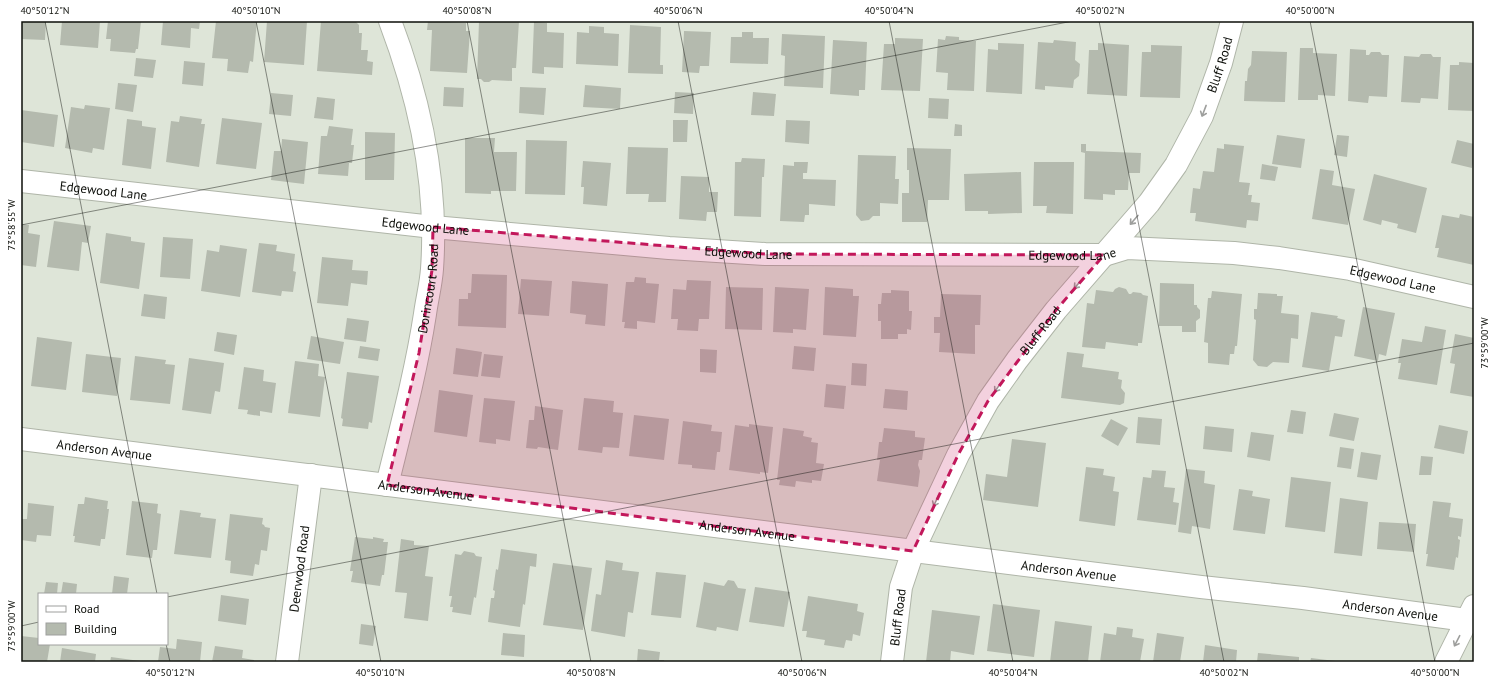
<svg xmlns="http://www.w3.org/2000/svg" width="1495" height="683" viewBox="0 0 1495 683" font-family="'PT Sans',sans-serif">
<rect width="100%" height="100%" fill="#dee5d8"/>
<path fill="#b4baae" d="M21 21H46L45 40 21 39Z
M62 21H100L98 48 60 45Z
M108 21H141L138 49H136L135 53 110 51 111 39H106Z
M163 21H200L199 29 191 28 190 48 161 45Z
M216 21H257L253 62 250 61 248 73 227 71 228 59 212 58Z
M267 21H307L304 65 264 62Z
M321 21H355L359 25V33H362L361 50H368L367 61 373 62 372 75 317 71Z
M428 21 466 23V31H470L467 73 430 71 432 30H427Z
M479 21H519L516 68H512V81L492 80 489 82H484L481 79H477Z
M534 22 547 23V32L564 33 563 68 544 67V74L532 73Z
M630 25 661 27 660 65H663V74L628 73Z
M589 26 604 27V33L619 34 618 66 576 64 577 32 589 33Z
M684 31 711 32 709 66H700L699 73 682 72Z
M742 32H753V38H769L768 64 730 63 731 37H742Z
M782 34 825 36 823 88 784 86 785 56 781 55Z
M946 36 959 37V40L976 41 974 91 947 90 948 73 936 72 938 39 945 40Z
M895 38 923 39 920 91 881 90 884 44H895Z
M833 40 867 42 865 90H859V96L830 94Z
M1054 40 1076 42 1075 60 1080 64 1079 76 1074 80 1073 88 1045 86V90L1035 89 1038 42 1053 43Z
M998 43 1024 44 1022 94 986 92 988 49 998 50Z
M1098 43 1129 45 1127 96 1087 94 1089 50H1098Z
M1151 45 1182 46 1180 98 1140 97 1142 52H1151Z
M1300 48H1313V53L1337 54 1335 96 1318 95V100H1298Z
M1350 49 1366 50V55H1369L1371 52H1380L1382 55H1389L1387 97 1369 96 1368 103 1348 101Z
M1252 51 1287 52 1285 102 1244 101 1245 81H1247L1248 69 1251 65Z
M1421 54H1431L1433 57H1441L1438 99 1421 98 1420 103 1401 102 1404 56 1419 57Z
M136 58 156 60 153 78 134 76Z
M184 61 205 63 203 86 182 84Z
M1459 62 1474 63V111L1448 110 1450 65H1459Z
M118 83 137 85 133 112 115 109Z
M585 85 621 88 620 109 583 107Z
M444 87 464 88 463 107 443 106Z
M520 87 546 88 544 115 519 113Z
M675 92 694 93 693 114 674 113Z
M753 92 776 94 774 116 751 115Z
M271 93 293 95 291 116 269 114Z
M317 97 335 99 333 120 314 118Z
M929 98 949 99 948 119 928 118Z
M85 105 110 108 104 150 93 148 92 153 65 148 71 107 84 109Z
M21 110 58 115 54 147 21 142Z
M180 116 202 119 201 124H205L199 167 166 162 171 121 179 122Z
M222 118 262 123 256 169 216 164Z
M127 119 142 121V126L156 128 151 169 122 165Z
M673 120H688L687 142H673Z
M786 120 810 121 809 144 785 142Z
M955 124 962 125V136H954Z
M329 126 353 129 351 145H354L352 163H349L348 176 318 174 321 136H327Z
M365 132 395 133 394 180H365Z
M1277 135 1305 139 1301 168 1272 164Z
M1337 135 1349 136 1347 157 1334 155Z
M465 138H495L494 152H517L516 191H491V194L465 193Z
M282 139 308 142 304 184 271 180 274 151H281Z
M526 140 567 141 565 195 525 194Z
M1457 140 1474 144V159L1472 168 1451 163Z
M1081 144H1086V151L1141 153 1140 173H1129L1128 190H1115V195L1103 194V200L1084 199 1085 153 1081 152Z
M1224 144 1244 146 1239 182 1250 183 1248 195H1252L1251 202 1260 203 1258 221 1247 220 1246 228 1195 221 1196 213H1190L1193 188 1200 189 1203 171 1214 172 1217 148 1224 149Z
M628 147 668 148 666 202H648L649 194H626Z
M907 148 951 149 949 200H928L927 222H902V193H909V170H907Z
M858 155 896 156 895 179H899L898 204 880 203V216H873L869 220 861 221 856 215Z
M742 158 765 159 764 177H762L761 217 734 216 735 162H741Z
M583 161 611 163 607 206 583 204 584 187H581Z
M794 162H808L807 173H803V179L836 180 835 206 809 204V215H805L804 222 780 221 783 165 794 166Z
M1034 162H1074L1073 214 1046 213 1047 206H1033Z
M1262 164 1278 167 1275 181 1260 179Z
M1320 169 1334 171 1332 185 1355 189 1348 225 1312 219Z
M1021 172 1022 213 988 214V211H965L964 174Z
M1374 174 1427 188 1416 233 1397 228 1398 224 1382 220 1381 225 1363 220Z
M681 176 709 177V192H718L717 212H707L706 221 679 219Z
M1460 214 1474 217V265L1437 257 1439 248H1435L1442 215 1459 218Z
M54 221 91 226 88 243 82 242 79 271 47 267Z
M21 224 29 225 28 233 40 235 36 267 21 265Z
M106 233 131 237V241L145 243 139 289 100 283Z
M163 237 193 239 190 279 160 277Z
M259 243 277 245 276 251 295 254 293 271 296 272 293 292 282 291 281 296 252 292Z
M220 245 247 249 240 297 201 291 207 250 219 252Z
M322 257 353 260 352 270 368 271 367 285 351 283 348 306 317 303Z
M472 274 507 275 506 328 458 326 459 299H468V293H471Z
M635 277 646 278V283L659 284 655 323 637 321V329L624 328 625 322H622L626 282H634Z
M521 279 552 281 549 316 518 314Z
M687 280 711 281 709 319H699L698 331 677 330 678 319H671L673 289 686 290Z
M572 281 608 284 605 326 585 324 586 315 570 313Z
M1160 283 1194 284V305H1197V307L1200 310V318L1196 321V332H1182V326H1159Z
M726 287 763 288 762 330 725 329Z
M775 287 809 289 806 330 793 329V333L773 332Z
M825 287 853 289V296H859L856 337 823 335Z
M1119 287 1126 289 1129 294H1131L1133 292 1141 293 1143 295 1148 296 1142 343H1138V346L1106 342 1105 349 1082 347 1087 303 1094 304 1096 290 1113 292 1115 289Z
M891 290 909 291V311H912L911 330 907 329V334H898V339H881V321H878V304H881L882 293H891Z
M1212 291 1242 294 1237 346H1235L1234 354H1230L1229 365 1208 363V343L1204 342 1208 298H1211Z
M1258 293 1277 294V296H1283L1281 313 1299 315 1298 339 1291 338 1289 363 1273 362 1267 367 1258 366 1253 360 1256 320 1254 319V309H1257Z
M144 294 167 297 165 319 141 316Z
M941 294 981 295 980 325H975V354L939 352 940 333H934V317H940Z
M1363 307 1395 313 1386 356 1379 354 1378 361 1354 356Z
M1311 312 1338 316 1337 318 1345 320 1342 337 1335 336 1329 371 1302 367Z
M347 318 369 321 366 342 344 339Z
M1425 326 1446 330 1437 385 1398 379 1401 363H1398L1402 339 1422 342Z
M217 332 237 335 234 355 214 351Z
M1455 334 1474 338V397L1450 393 1455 364 1450 363Z
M311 336 344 342 340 364 307 359Z
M37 337 72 342 66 390 31 386Z
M360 346 380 349 378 361 358 358Z
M794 346 816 348 814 371 792 369Z
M456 348 482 352 478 377 453 374Z
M700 349 717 350 716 373 700 372Z
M1067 352 1084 354 1082 367 1119 372 1118 379 1122 380 1121 388 1125 393 1124 403 1120 405 1061 398Z
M86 354 121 358 117 396 82 392Z
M484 354 503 356 500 378 481 376Z
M135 356 166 360 165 364 175 365 170 404 130 400Z
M189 358 224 363 220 392 215 391 211 414 182 410Z
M295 361 319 364 318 376 325 377 320 417 288 413Z
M852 363 867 364 866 386 851 385Z
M244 367 264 370 263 381 276 383 272 413 260 411V416L247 414 248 410 238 409Z
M347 372 379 376 372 423 369 422 368 429 342 426 343 419 341 418Z
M826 384 846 386 844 409 824 407Z
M885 389 908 391 907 410 883 408Z
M439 390 473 395 467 437 434 432Z
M484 398 515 401 510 441 496 439V444L479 442Z
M584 398 614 401 613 412 623 413 619 448 603 447 602 453 578 450Z
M535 406 563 410 558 450 538 447 537 449 526 448 529 420H534Z
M1291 410 1306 412 1303 434 1287 432Z
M1334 413 1359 418 1354 441 1329 436Z
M634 415 669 419 664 460 629 456Z
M1138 417 1162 419 1160 445 1136 443Z
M1111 419 1128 428 1118 446 1101 436Z
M683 421 712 425 711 431 722 432 720 452H717L715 470 692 468V465L678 464Z
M749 424 773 427 768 473 760 472V474L729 470 735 425 749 427Z
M1439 425 1468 431 1464 454 1434 448Z
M1205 426 1234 429 1232 452 1203 449Z
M783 428 804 431 803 436 812 438 811 442 818 443 816 463 824 464 821 481 812 480V483L796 481 795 487 779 485 780 480H777Z
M884 428 915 431V437L925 438 922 460H919L918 465 920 471 918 487 877 481 880 460H877L879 442H882Z
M1251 432 1274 435 1270 461 1247 457Z
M1012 439 1046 443 1038 507 983 500 986 474 1007 477Z
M1340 447 1354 449 1351 469 1337 467Z
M1361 452 1381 455 1377 480 1357 477Z
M1421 456 1433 457 1431 475H1419Z
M1086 467 1104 469 1103 475 1115 477 1113 491 1119 492 1115 526 1079 521Z
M1186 469 1205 471 1204 483 1215 485 1210 529 1192 526 1191 534 1178 532Z
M1152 470 1166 471 1164 487 1175 488 1173 502 1179 503 1176 525 1137 520 1143 477 1151 478Z
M1291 477 1331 482 1325 532 1285 527Z
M1239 489 1253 491 1252 496 1270 499 1265 534 1233 530Z
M85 497 108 501 107 509H109L105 539H101L100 546 74 542 75 536H73L78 504H84Z
M1340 498 1368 502 1362 556 1334 553Z
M132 501 158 504 157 513 161 514 157 550H153L152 558 126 555Z
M1433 501 1451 503 1449 517 1463 519 1461 537 1458 536V539L1460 540 1458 558 1456 557 1454 570 1426 566 1428 554H1426Z
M28 503 54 506 51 536 37 535 36 542 21 540 22 519H27Z
M180 510 201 513 200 517 216 519 211 558 174 554Z
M230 514 263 518 262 524 264 525 265 527 270 528 267 551 261 550 259 565 255 564 253 576 230 573 231 561 225 560Z
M1379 522 1416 524 1414 552 1377 549Z
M355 537 373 539V537L384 539 383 542H388L384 575H382L380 586 351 582 353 571H350Z
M401 539 414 541V545L429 546 425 576 433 577 428 621 404 618 407 593 395 592Z
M501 549 537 554 536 567 530 566 525 605 523 604 520 627 488 622 491 598H494L495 591 493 590 496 569 498 570Z
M464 551 474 553 476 556 482 557 476 598 474 597 471 615 452 612 453 607H450L452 596H449L455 554 461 555Z
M606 560 623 563 622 570 639 572 633 613 628 612 625 637 591 631 596 594 601 595Z
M553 563 592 568 583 630 543 625Z
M656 572 686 575 681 618 651 615Z
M114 576 129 578 127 594H112Z
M728 580 734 581 738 588 746 589 738 631 717 627 716 631 696 627 704 582 724 586Z
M46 582 58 583 57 594H44Z
M63 582 77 584 76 594H61Z
M755 587 790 592 784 627 749 622Z
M221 595 249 599 246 625 218 621Z
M808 596 858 604 857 611 864 613 860 636 853 634 852 641 846 640 844 648 824 645 825 640 806 637 807 631H802Z
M993 604 1040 610 1034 657 987 651Z
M932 610 980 616 974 655 951 651 950 662H926Z
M1055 621 1092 626 1088 662H1050Z
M361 624 376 626 373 646 359 644Z
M1117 627 1133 629 1132 637 1144 639 1140 662H1100L1104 633 1116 635Z
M503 633 525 635 524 657 501 655Z
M1157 633 1184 637 1180 662H1153Z
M21 636 39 638V644H50L47 662H21Z
M177 639 202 642 200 662H158L160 647 176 649Z
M1205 645 1237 650 1236 662H1203Z
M215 646 243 650 242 658 254 660V662H212Z
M62 648 96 654 95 662H60Z
M638 649 660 652 659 660H664V662H637Z
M1258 653 1299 657V662H1257Z
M111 657 140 661V662H110Z
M1311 658 1335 661V662H1310Z"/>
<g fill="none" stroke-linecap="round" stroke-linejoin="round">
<g stroke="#afb5a8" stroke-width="24">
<g id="minor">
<path id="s1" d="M21 181 433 227 669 248 765 254 1104 255 1127 248 1234 253 1279 258 1350 269 1474 297"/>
<path id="s2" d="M387 485C401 428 416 372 425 314 427 299 431 284 432 269 438 185 420 100 390 21"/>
<path id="s3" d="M287 662 311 475"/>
<path id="s4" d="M892 662 901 587 913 551 958 455 988 401 1017 360 1056 310 1149 203 1176 165 1202 116 1221 63 1232 21"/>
</g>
</g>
<g stroke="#afb5a8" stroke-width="24">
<path id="tertiary" d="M1446 662 1474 606"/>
</g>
<g stroke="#afb5a8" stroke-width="24">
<g id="secondary">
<path id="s5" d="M21 439 1201 587 1303 598 1474 621"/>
</g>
</g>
<use href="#minor" stroke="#fff" stroke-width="22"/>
<use href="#tertiary" stroke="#fff" stroke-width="22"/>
<use href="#secondary" stroke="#fff" stroke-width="22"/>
</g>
<defs><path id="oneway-shaft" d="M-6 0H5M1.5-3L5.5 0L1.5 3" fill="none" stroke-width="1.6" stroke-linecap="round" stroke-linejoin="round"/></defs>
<g stroke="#9e9f9d">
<use href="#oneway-shaft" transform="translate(1204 111) rotate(111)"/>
<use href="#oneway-shaft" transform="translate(1134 220) rotate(131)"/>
<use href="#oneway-shaft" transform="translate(1078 284) rotate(131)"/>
<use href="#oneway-shaft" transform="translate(998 387) rotate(125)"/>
<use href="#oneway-shaft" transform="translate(936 501) rotate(115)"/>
<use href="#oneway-shaft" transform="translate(1457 641) rotate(117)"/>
</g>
<path fill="#c2185b" fill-opacity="0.2" stroke="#c2185b" stroke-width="3" stroke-dasharray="8 5" stroke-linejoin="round" d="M433 227 765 254 1104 255 1056 310 988 401 958 455 913 551 387 485 419 353 432 270Z"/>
<path fill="none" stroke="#0d0f0a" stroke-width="1" stroke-opacity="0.45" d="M45 21 157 594M256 21 381 662M467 21 591 662M678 21 802 662M889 21 1013 662M1099 21 1224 662M1310 21 1435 662M21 225 1073 21M167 597 1474 343M21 626 39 622M166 644 170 662"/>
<g text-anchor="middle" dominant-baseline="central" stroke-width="3" stroke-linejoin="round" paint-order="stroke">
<g font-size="13" fill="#0d0f0a" stroke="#fff">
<text stroke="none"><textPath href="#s4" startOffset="693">Bluff Road</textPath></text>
<text stroke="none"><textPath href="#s1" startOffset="83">Edgewood Lane</textPath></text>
<text stroke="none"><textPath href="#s1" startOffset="407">Edgewood Lane</textPath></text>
<text stroke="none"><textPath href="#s1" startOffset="731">Edgewood Lane</textPath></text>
<text stroke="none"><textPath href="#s1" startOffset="1055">Edgewood Lane</textPath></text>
<text stroke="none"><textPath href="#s1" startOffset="1379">Edgewood Lane</textPath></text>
<text stroke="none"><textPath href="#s2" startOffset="201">Dorincourt Road</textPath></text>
<text stroke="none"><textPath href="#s4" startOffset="369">Bluff Road</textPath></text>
<text stroke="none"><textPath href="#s5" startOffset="84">Anderson Avenue</textPath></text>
<text stroke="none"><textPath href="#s5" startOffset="408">Anderson Avenue</textPath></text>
<text stroke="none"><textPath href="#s5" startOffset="732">Anderson Avenue</textPath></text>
<text stroke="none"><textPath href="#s3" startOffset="94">Deerwood Road</textPath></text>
<text stroke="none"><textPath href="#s5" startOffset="1056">Anderson Avenue</textPath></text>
<text stroke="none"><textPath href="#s5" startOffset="1380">Anderson Avenue</textPath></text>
<text stroke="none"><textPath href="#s4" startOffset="45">Bluff Road</textPath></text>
</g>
</g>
<rect width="1495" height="683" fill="none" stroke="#ffffff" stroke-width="44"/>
<rect x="38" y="593" width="130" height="52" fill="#ffffff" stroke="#9e9f9d"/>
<rect x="46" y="606" width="20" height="6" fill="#ffffff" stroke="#9e9f9d"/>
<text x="74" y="613" font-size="12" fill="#0d0f0a">Road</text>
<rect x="46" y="623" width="20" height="12" fill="#b4baae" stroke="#9e9f9d"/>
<text x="74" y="633" font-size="12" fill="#0d0f0a">Building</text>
<rect x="22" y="22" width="1451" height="639" fill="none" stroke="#0d0f0a" stroke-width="1.5"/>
<g font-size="10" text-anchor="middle" fill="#0d0f0a">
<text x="45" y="14">40°50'12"N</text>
<text x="256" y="14">40°50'10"N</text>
<text x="467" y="14">40°50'08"N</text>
<text x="678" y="14">40°50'06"N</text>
<text x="889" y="14">40°50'04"N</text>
<text x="1100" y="14">40°50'02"N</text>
<text x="1310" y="14">40°50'00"N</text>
<text transform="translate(11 225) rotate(-90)" y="4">73°58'55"W</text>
<text transform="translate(1484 343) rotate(-90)" y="4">73°59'00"W</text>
<text transform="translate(11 626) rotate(-90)" y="4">73°59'00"W</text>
<text x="170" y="676">40°50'12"N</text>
<text x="380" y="676">40°50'10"N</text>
<text x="591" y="676">40°50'08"N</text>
<text x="802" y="676">40°50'06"N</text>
<text x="1013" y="676">40°50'04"N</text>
<text x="1224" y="676">40°50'02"N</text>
<text x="1435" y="676">40°50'00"N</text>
</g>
</svg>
